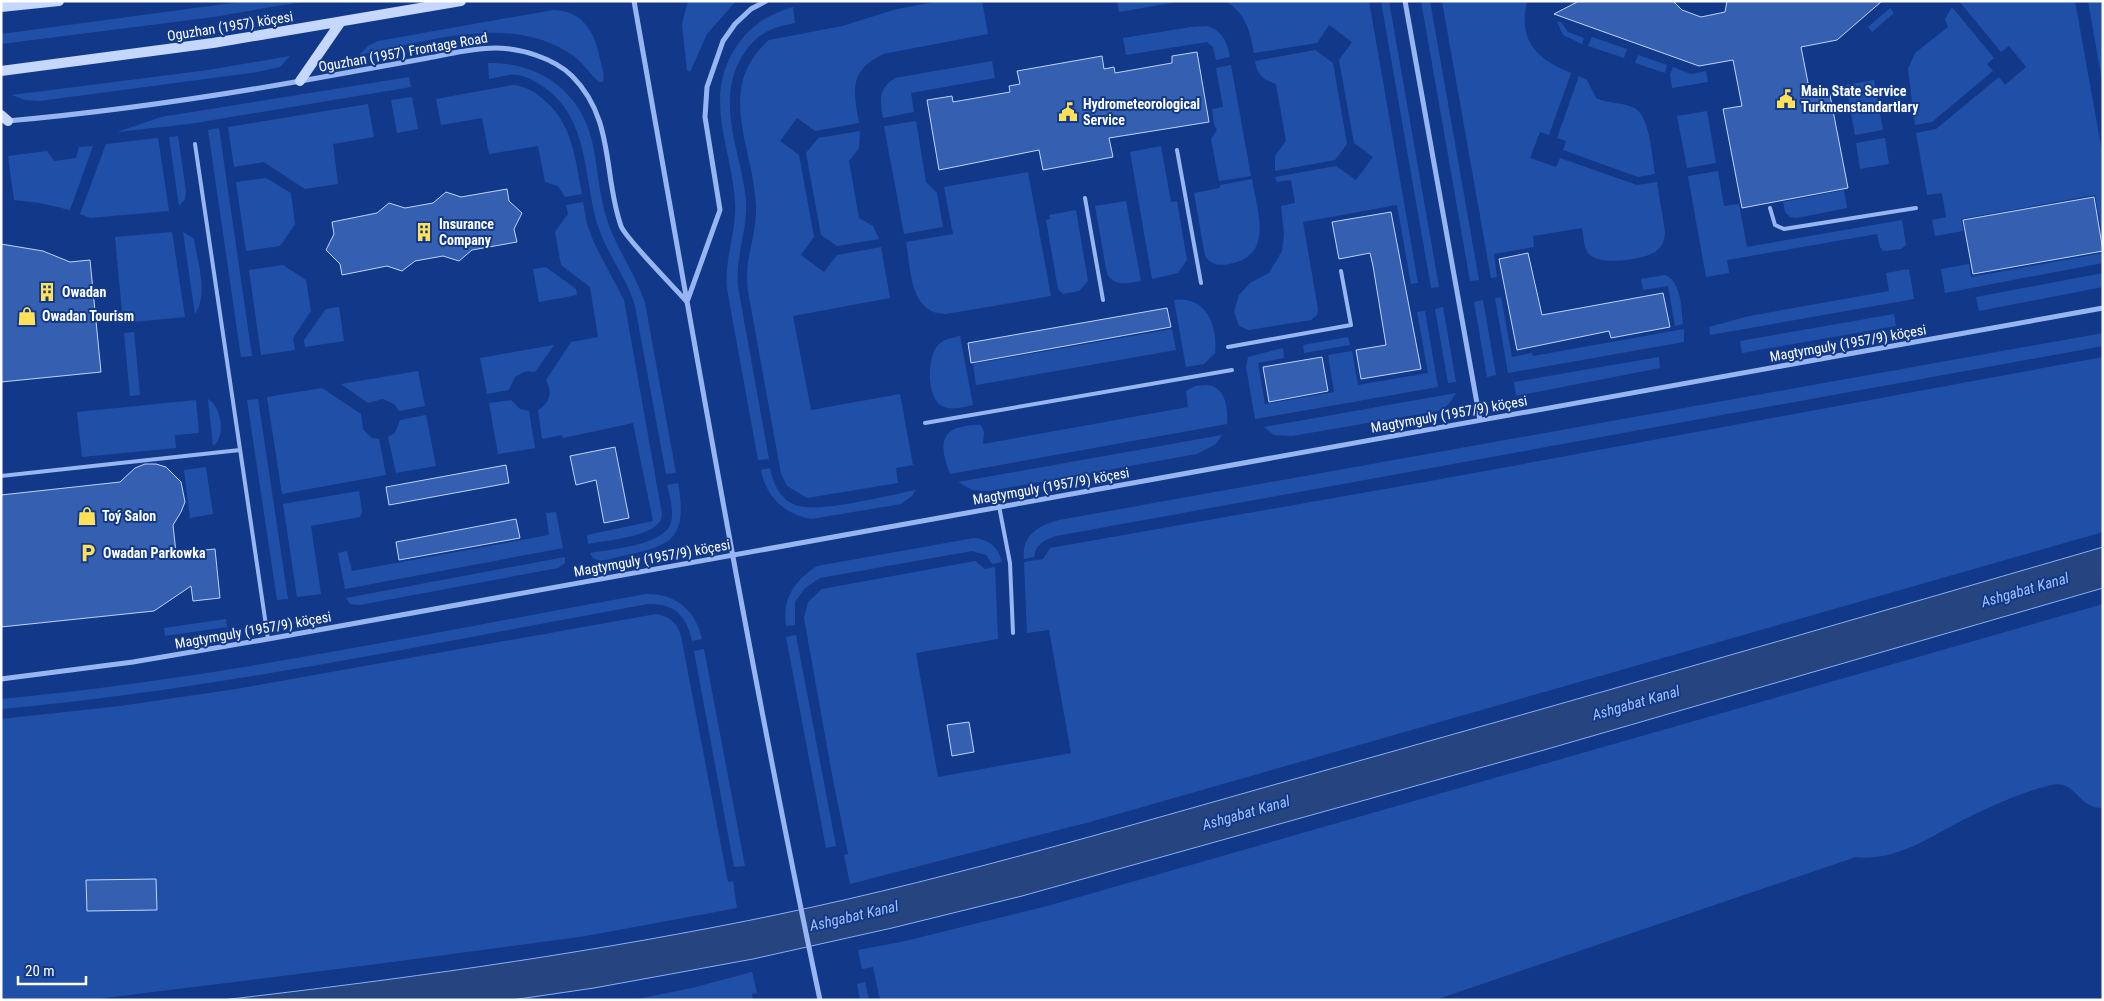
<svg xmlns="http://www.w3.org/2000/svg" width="2104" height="1001" viewBox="0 0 2104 1001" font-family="'Roboto Condensed',sans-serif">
<rect width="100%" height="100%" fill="#123989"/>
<path fill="#204fa8" d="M247 1H307L214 17 1 44V34Z
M688 1H736L707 34 690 72 687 70 682 24Z
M940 1H982L988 34 883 54C849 71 853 90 859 123L815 131 797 118 780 141 799 155 814 237 801 255 824 272 837 255 881 247 890 298 793 316 811 410 900 394 913 465 896 468 898 483 807 498 787 486 781 474 748 291C743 262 757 235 756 207 754 146 714 90 769 40L842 26 897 9Z
M1117 1H1182L1119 12Z
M1225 1H1369L1418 283 1411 284 1397 205 1303 222 1318 309 1317 315 1311 320 1249 330 1239 326 1234 312 1239 295 1250 283 1269 273 1282 251 1284 234 1281 206 1295 203 1291 180 1277 182 1275 177 1336 166 1356 180 1373 157 1354 143 1339 60 1352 42 1329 25 1317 43 1254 53C1250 31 1246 13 1225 1Z
M1381 1H1389L1439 287 1431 288Z
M1421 1H1430L1479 280 1470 281Z
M1442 1H1527C1518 41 1536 59 1571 73L1549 135 1540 132 1530 158 1556 167 1560 158 1637 185 1657 182 1665 232C1665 241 1662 247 1655 252 1642 260 1599 266 1589 254 1583 247 1584 236 1582 228L1533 236 1534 247 1494 254 1497 277 1491 278Z
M1959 1H2075L2103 157V239L2095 195 1961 219 1963 231 1935 236 1932 220 1946 217 1942 193 1927 195 1916 133 1936 129 1999 77 2005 85 2026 67 2009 46 2001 52Z
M2088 1H2101L2103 13V87Z
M793 7 795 23C771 27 756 34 743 55 714 101 741 151 746 200 748 229 735 257 738 287L769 459 758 460 727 289C724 259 737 231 735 202 732 146 701 97 738 44 752 24 770 14 793 7Z
M1952 7 1994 58 1987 64 1993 71 1932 122 1915 125 1908 69 1915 53 1948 27 1945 19Z
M1890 8 1894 13 1872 32 1868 27Z
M553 10C583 11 595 32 600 59 602 67 605 75 603 82H599C590 74 584 64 575 57 513 11 427 42 359 55L368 46 378 41Z
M1557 22H1561L1568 32 1584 38 1582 44 1563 35Z
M1208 26C1223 32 1227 42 1230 57L1216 60 1213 47 1207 42 1126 55 1123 38 1191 27Z
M1592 37 1627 49 1624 58 1588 46Z
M1315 50 1333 63 1347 144 1335 160 1275 171V156L1286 141 1276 84C1263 80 1257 74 1255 61Z
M1638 55 1667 65 1665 73 1635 63Z
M290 56 280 67 257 72 40 101 25 100 12 95 208 70Z
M992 61 995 78 911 93 914 112 883 118C880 100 878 89 895 78Z
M488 63C538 62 580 90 592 141 598 168 599 197 608 223 618 251 636 275 645 303L676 473 666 474 635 306C627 278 607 254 598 226 583 177 590 120 544 87 536 82 526 75 516 75 508 74 498 77 489 79Z
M1231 65 1251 176 1219 181 1211 139 1217 130 1214 124 1212 109 1223 107 1216 68Z
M1673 67 1691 74 1706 71 1708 82 1672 88 1670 75Z
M1579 76 1587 80 1596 98C1608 104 1623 102 1634 108 1650 115 1652 158 1655 174L1638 177 1563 150 1566 141 1557 138Z
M409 77 411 87 189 124 117 132 161 117Z
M1874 80 1883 130 1855 135 1846 85Z
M513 85C525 86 535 92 544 100 573 124 575 159 582 194L565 197 558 186 545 182 538 146 489 154 482 118 441 125 436 99Z
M412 97 418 129 397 133 391 100Z
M368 104 374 137 333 144 338 184 305 189 264 162 234 167 228 127Z
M1707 111 1716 163 1687 168 1677 116Z
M916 121 926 182 937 193 943 227 904 234 884 126Z
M219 128 252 356 241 357 208 130Z
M860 131 859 148 849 161 859 218 873 226 879 239 837 246 821 235 806 153 818 138Z
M178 136 186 191 185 199 179 206 169 137Z
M158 138 169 211 90 218 80 214 106 144Z
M1885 138 1889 164 1860 169 1856 143Z
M93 146 70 210 40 203 14 200 8 156 47 151 54 161 76 158 79 147Z
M1161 146 1171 202 1177 201 1187 260 1178 273 1152 279 1130 152Z
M1718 171 1724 206 1739 204 1747 247 1902 220 1906 245 1901 249 1883 251 1880 247 1877 234 1727 260 1729 273 1706 277 1688 176Z
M1028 172 1051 296 946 314C909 314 911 268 906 242L953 234 944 187Z
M266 178 291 193 295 224 280 246 246 251 236 182Z
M1252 179C1257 211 1275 256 1229 264 1220 266 1211 265 1205 256L1194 193 1220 188V185Z
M1844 190 1847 208 1797 218 1790 217 1785 212 1783 202Z
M1126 201 1141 281C1127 283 1115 287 1107 274L1095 206Z
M583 202 587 224 594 243 624 300 662 514C662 537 606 540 588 544L587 535 653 521 633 423 563 438 562 435 542 439 538 410C550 403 553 392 546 380L571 342 598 337 590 287 561 265 555 232 568 214 566 205Z
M1076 210 1088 281 1079 291 1063 294 1058 289 1046 220 1050 219 1049 215Z
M172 232 185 317 123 323 115 237Z
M183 232 194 239C197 261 209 294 195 314Z
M2103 253V263L1945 293 1941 269 1969 264 1971 277Z
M283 265 306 280 311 311 293 338 295 350 261 355 249 270Z
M546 267 576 289 577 295 539 302 533 269Z
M1909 269 1914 299 1710 335 1709 327 1749 316 1889 291 1886 273Z
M2103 273V287L1979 311 1976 297Z
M1665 275C1682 282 1681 309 1683 324L1675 326 1668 286 1643 290 1641 279Z
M1501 297 1512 357 1532 353 1533 356 1684 329V342L1508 373 1495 298Z
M1174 300C1206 295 1218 326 1215 353L1204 364 1186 367Z
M1483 300 1496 375 1487 377 1474 302Z
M339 307 344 341 305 347 304 340 326 309Z
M1443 307 1456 382 1448 383 1435 309Z
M1425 311 1438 387 1255 419 1246 367 1248 357 1283 348 1284 358 1258 363 1265 404 1334 392 1328 355 1352 351 1358 385 1428 373 1417 312Z
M1894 314 1896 326 1742 353 1740 341Z
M1172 329 1176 350 976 385 973 364Z
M134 332 140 395 130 396 124 333Z
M2103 333V346L1056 536C1044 540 1036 544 1034 557L1024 559C1021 536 1039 525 1059 520Z
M960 336 973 405C963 407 951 411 942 406 926 398 927 357 938 345 944 339 952 338 960 336Z
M1348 337 1350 345 1304 353 1303 345Z
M554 345 535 372 526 371 515 377 509 390 487 394 480 358Z
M1659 357 1660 368 1516 396 1514 382Z
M2103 357V532L1090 822 850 884 844 855 848 854 833 780 804 618 808 602 822 589 975 561 985 569 995 567 998 639 916 653 938 777 1071 753 1049 630 1027 633 1024 562 1043 559 1050 548 1447 478Z
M418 371 425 406 399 411 394 404 383 399 368 403 341 384Z
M1208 385C1226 388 1228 408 1227 424L950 474C943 456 936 432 961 427 967 426 974 424 981 425L984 432 983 444 1188 407 1186 391 1195 386Z
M322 388 361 414 363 429 372 438 379 439 386 475 282 494 267 397Z
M1456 393 1449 404 1438 411 1292 436 1274 435 1264 427Z
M208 399C222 407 226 437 213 446Z
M258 399 288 599 277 600 247 400Z
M196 400 199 433 175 435 176 448 82 457 77 412Z
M511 400 520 409 529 411 535 448 498 454 489 403Z
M426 415 436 466 396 473 388 437 395 433 400 420Z
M1222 435 1216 444 1197 454 989 491 972 490 958 482Z
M206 467 213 514 190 518 184 470Z
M770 468C773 483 780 499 795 505 818 514 889 495 916 490L912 496 901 504 811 519C784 514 766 497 761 470Z
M678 483C688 539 672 546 622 556 612 558 600 564 592 557L590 553C611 549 663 546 671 523 674 511 670 496 667 485Z
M359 491 362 512 360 517 311 526 321 594 297 597 283 504Z
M556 512 563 548 345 589 338 553 347 551 352 571 549 535 546 513Z
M974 538C989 539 999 548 1002 562L992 564 986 555 972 551 820 578 805 588 795 602V625L786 626C782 599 794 581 817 566Z
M565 557V563L558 568 360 605 350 604 346 598Z
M646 594C675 593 696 610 702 639L692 641C687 616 674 603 648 604 433 643 218 689 1 709V699C217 679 433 632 646 594Z
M2103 604V808C2078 809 2076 779 2051 785 2022 792 1992 806 1965 819 1931 836 1896 862 1856 857L1435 1000H880L873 967 862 969 858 950 901 942 1051 905Z
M656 614C670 616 677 623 681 636L728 882 733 881 737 908 586 936 377 964 89 1000H1V719L120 706 236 689Z
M226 619 227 627 165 636 164 628Z
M796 635 836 846 826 848 786 637Z
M704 649 745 866 734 867 694 651Z
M752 972 757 993 752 994 753 1000H632L692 988Z
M865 982 869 1000H860L857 984Z"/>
<path fill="#26447f" stroke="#89aff4" d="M2103 547V588L1544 750 1022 896 892 928 753 959 594 988 512 1000H222C396 980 569 956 741 922 929 885 1113 830 1298 778 1566 703 1835 625 2103 547Z"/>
<path fill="#3560b2" stroke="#bed4fc" d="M1579 1H1673L1682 10 1701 17 1725 12 1727 1H1882L1837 40 1801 47 1810 93 1829 90 1848 188 1742 208 1723 109 1742 106 1733 60 1699 66 1554 14Z
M1197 52 1209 122 1109 138 1113 157 1043 170 1039 150 939 170 927 100 952 96 953 102 1010 92 1009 86 1020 84 1017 71 1102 56 1104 69 1114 67 1115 73 1172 63V56Z
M507 189 509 201 522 213 514 229 517 242 472 250 459 261 443 256 415 261 402 271 387 266 342 275 340 264 326 250 334 234 332 222 377 213 389 203 405 208 433 203 446 192 461 197Z
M2094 197 2103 251 1973 274 1963 220Z
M1391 212 1421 369 1361 379 1356 350 1386 345 1373 266 1370 253 1339 259 1332 222Z
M1 244 43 251 70 262 90 260 101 372 1 382Z
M1528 253 1542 315 1663 293 1670 327 1611 338 1609 331 1517 350 1499 259Z
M1167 308 1171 327 971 363 968 343Z
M1322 357 1328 391 1269 402 1263 367Z
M615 447 629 518 604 523 596 480 576 485 570 456Z
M145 464H156L166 467 181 482 185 502 181 512 173 525 176 553 215 549 220 598 193 601 191 586 154 611 1 627V495L120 482 135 468Z
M506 465 509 483 389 505 386 487Z
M516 519 520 538 399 560 396 542Z
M969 722 974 752 952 756 947 725Z
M156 879 157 910 87 911 86 880Z"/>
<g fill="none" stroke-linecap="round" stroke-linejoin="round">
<path stroke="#97b6f1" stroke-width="4" d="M195 144 268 639
M1177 150 1201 283
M1085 198 1103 300
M1770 208 1775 225 1784 229 1916 208
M1228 347 1351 325 1341 271
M925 423 1232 370
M1 476 240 450
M999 506 1010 563 1013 633"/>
<path stroke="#97b6f1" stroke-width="5" d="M634 1C693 335 750 669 820 1000
M1405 1 1480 420
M7 121C109 112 211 97 312 79 350 72 389 65 428 58 450 54 472 48 495 48 520 48 554 58 572 76 615 119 603 175 621 226 625 238 676 289 687 302L720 210 705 117 707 87 723 41 735 24 751 9 766 1
M1 679 133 662 268 639 2103 308"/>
<path stroke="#c5d7fc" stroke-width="10" d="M1 7 59 1
M1 71 213 43 461 1
M300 81 340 23
M1 115 8 121"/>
</g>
<defs>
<g id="civic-bare" transform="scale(1.5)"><path d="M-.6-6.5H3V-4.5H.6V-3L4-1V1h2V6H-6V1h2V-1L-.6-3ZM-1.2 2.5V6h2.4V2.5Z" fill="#ffe057" stroke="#123989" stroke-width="2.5" paint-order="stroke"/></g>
<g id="building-bare" transform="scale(1.5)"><path d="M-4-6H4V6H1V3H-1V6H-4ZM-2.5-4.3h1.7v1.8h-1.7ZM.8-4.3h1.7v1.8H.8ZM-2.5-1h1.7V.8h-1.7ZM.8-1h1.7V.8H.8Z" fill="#ffe057" stroke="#123989" stroke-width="2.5" paint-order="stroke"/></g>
<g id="shop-bare" transform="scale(1.5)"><path d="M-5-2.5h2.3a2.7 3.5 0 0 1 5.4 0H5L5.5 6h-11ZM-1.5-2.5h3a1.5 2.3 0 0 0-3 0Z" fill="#ffe057" stroke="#123989" stroke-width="2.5" paint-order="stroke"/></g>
<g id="parking-bare" transform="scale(1.5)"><path d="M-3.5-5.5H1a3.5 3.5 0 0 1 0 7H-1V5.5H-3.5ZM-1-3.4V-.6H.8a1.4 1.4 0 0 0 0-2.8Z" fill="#ffe057" stroke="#123989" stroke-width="2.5" paint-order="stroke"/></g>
</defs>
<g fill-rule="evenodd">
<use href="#civic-bare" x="1786" y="99"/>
<use href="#civic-bare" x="1068" y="112"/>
<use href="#building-bare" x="424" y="232"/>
<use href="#building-bare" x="47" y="292"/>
<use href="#shop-bare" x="27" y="316"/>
<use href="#shop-bare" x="87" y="516"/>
<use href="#parking-bare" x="88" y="553"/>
</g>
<g text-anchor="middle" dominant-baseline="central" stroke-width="4" stroke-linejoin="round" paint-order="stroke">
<g font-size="14" fill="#fff" stroke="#123989">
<text transform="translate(230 26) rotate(-9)">Oguzhan (1957) köçesi</text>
<text transform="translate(403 52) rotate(-10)">Oguzhan (1957) Frontage Road</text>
<text transform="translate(1848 343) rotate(-10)">Magtymguly (1957/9) köçesi</text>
<text transform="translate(1449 414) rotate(-10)">Magtymguly (1957/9) köçesi</text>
<text transform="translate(1051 486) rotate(-10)">Magtymguly (1957/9) köçesi</text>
<text transform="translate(652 558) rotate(-10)">Magtymguly (1957/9) köçesi</text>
<text transform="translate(253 630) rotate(-10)">Magtymguly (1957/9) köçesi</text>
</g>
<g font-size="14" font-weight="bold" fill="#fff" stroke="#123989" text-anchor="start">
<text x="1801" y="91">Main State Service<tspan x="1801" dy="16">Turkmenstandartlary</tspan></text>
<text x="1083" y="104">Hydrometeorological<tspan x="1083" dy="16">Service</tspan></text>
<text x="439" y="224">Insurance<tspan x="439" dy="16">Company</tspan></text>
<text x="62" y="292">Owadan</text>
<text x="42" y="316">Owadan Tourism</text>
<text x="102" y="516">Toý Salon</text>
<text x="103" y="553">Owadan Parkowka</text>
</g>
<g font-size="15" font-style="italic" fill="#a3c1f8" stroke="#123989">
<text transform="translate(2025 590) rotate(-16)">Ashgabat Kanal</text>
<text transform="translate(1636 703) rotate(-16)">Ashgabat Kanal</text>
<text transform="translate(1246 813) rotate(-16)">Ashgabat Kanal</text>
<text transform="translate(854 916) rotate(-13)">Ashgabat Kanal</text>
</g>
</g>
<rect width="2104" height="1001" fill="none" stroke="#ffffff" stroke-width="5"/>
<path d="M18 976v8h68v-8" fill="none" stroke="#ffffff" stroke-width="2.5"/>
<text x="25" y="976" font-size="15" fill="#ffffff" stroke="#123989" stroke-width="4" paint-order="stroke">20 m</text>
</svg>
